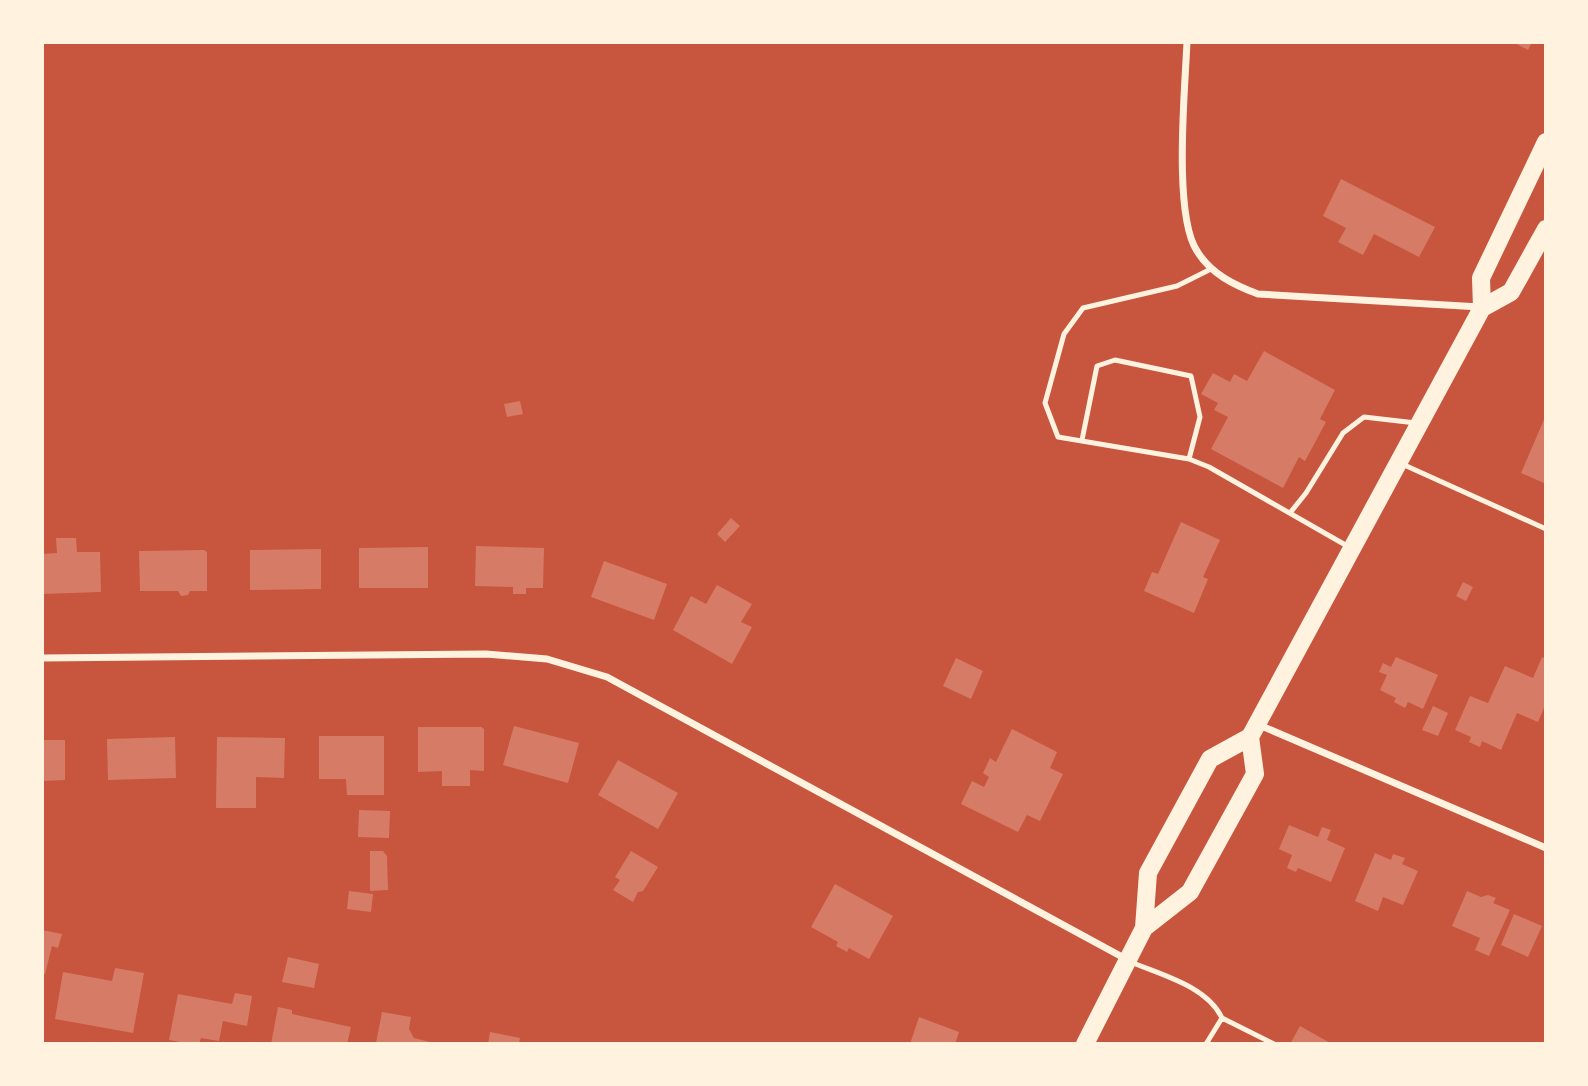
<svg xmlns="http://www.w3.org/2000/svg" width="1588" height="1086" viewBox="0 0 1588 1086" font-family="Arial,sans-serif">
<rect width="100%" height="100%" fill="#c8553d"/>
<path fill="#d67c66" d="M1513 42H1532L1528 50Z
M1341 179 1435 227 1419 257 1374 234 1363 255 1338 242 1346 228 1323 216Z
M1264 351 1335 390 1320 419 1326 422 1305 461 1299 457 1283 488 1211 449 1228 417 1214 410 1218 403 1201 394 1213 373 1230 382 1234 374 1247 381Z
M520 401 523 414 507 417 504 404Z
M1546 415V484L1521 473Z
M731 518 740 526 725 542 717 534Z
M1181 522 1220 540 1203 577 1208 579 1194 613 1144 591 1152 572 1158 574Z
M56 538H76L77 552H100L101 592 42 594V554L57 553Z
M476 546 544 548 543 588H526V594H513V587L475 586Z
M428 547V588H359V548Z
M321 549V589L250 590V550Z
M204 550 207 552V591H190L188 595 181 596 178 591H140L139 551Z
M604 561 667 584 654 620 591 597Z
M1463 582 1473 587 1466 601 1456 596Z
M717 585 752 604 741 622 752 627 732 664 673 630 691 596 706 604Z
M1396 657 1438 675 1423 709 1408 702 1405 708 1394 702 1396 698 1380 690 1387 675 1379 672 1383 663 1391 667Z
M1542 657 1546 659V703L1538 722 1517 713 1501 750 1482 741 1480 747 1469 742 1471 737 1455 730 1470 696 1488 703 1505 666 1533 678Z
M956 658 983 671 971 699 943 686Z
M1433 706 1448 713 1438 736 1422 730Z
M514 726 579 743 568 783 503 765Z
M418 727H481L484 729V771L470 770V786H442V771L418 772Z
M1012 729 1057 752 1050 768 1063 774 1040 821 1027 815 1018 832 961 804 972 781 984 787 989 777 983 773 990 758 996 762Z
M319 736H384V795H347L346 779H319Z
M175 737 176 778 108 780 107 739Z
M217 737 285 738 284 778 256 777V808H216Z
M42 740H65V780L42 781Z
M618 760 678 793 658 829 598 795Z
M359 810 390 811 389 838 358 837Z
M1289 825 1318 837 1322 827 1331 830 1327 840 1345 848 1331 882 1298 868 1296 872 1287 868 1292 855 1279 849Z
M370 851H383L387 856 388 890 370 891Z
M631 851 658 867 643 891 638 892 633 902 613 890 620 880 615 877Z
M1375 853 1391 860 1393 854 1405 858 1402 864 1418 871 1403 905 1383 897 1378 911 1355 901Z
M835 884 893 916 869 959 849 948 847 952 836 946 838 942 811 927Z
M349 891 373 894 371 912 347 909Z
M1467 891 1481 897 1488 895 1496 898 1493 903 1510 910 1489 956 1475 950 1480 938 1452 926Z
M1514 914 1542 926 1528 957 1501 945Z
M42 930 62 934 58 948 52 946 45 974 42 973Z
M288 957 319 964 314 988 282 982Z
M115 968 144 973 133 1033 55 1019 63 972 112 981Z
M235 993 252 996 247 1026 223 1021 219 1041 201 1038 199 1044H191L169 1040 178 994 232 1004Z
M278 1007 292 1010V1014L351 1027 347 1044H271Z
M382 1012 411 1017 409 1029 414 1038 438 1044 376 1043Z
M919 1017 959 1032 955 1044H910Z
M1300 1026 1332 1044H1290Z
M490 1032 520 1038 519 1044H488Z"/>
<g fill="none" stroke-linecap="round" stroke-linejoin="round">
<path stroke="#fff3e0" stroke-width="5" d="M1211 269 1177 286 1083 308 1064 334 1045 403 1058 437 1189 459 1209 467 1349 547
M1082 440 1097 366 1115 360 1191 376 1200 417 1189 459
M1402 464 1546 529
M1290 513 1306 493 1343 433 1364 417 1416 423
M1131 962C1161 975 1207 986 1222 1018L1206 1044
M1222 1018 1274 1044"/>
<path stroke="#fff3e0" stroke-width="7" d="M1187 42C1185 89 1173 215 1197 251 1211 274 1234 285 1258 294L1480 307
M42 658 486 654 547 659 607 677 1126 959
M1257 724 1546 848"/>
<path stroke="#fff3e0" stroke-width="18" d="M1482 308 1511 292 1546 229
M1144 928 1148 873 1210 759 1250 737 1482 308 1481 278 1546 142
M1085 1044 1144 928 1190 892 1255 774 1250 737"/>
</g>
<rect width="1588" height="1086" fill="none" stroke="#fff3e0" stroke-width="88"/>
</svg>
